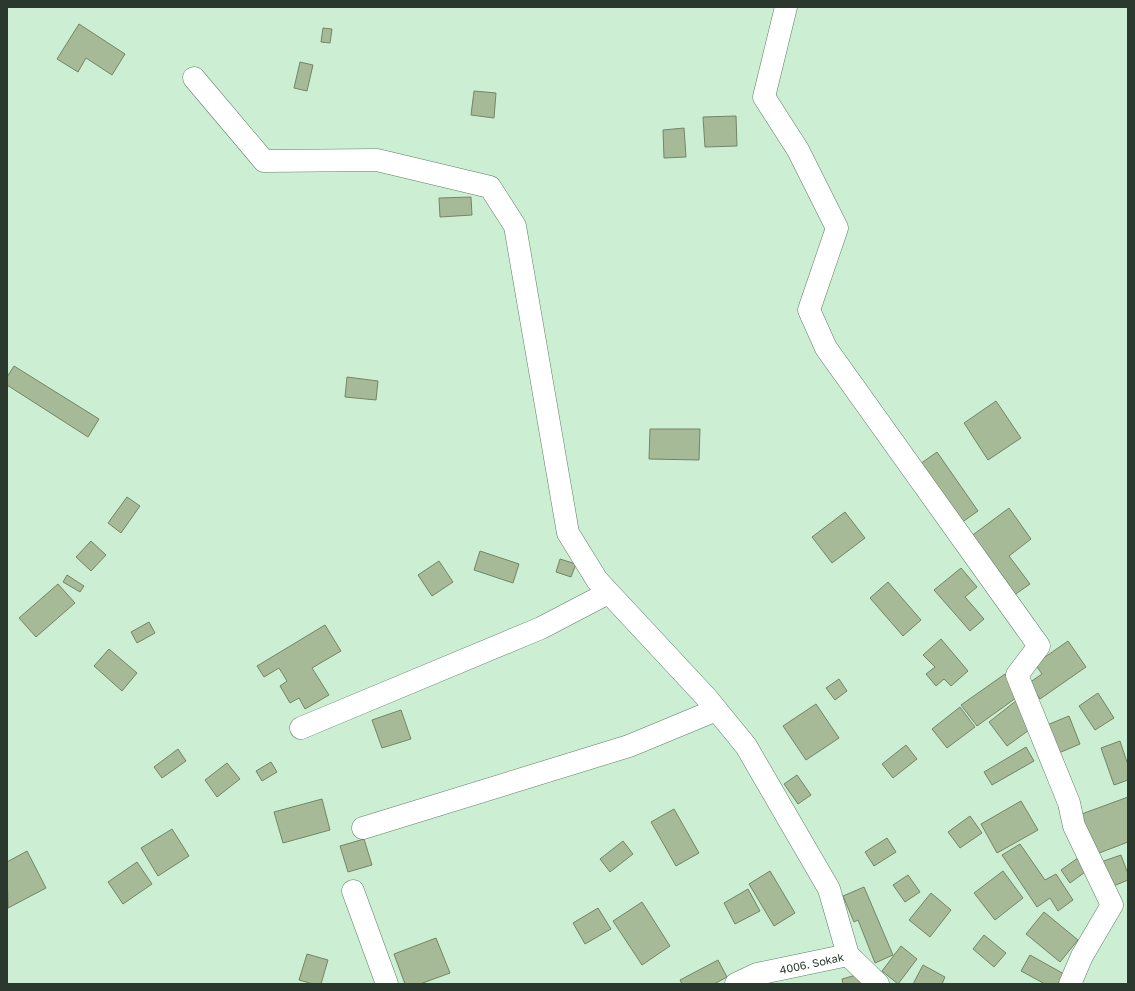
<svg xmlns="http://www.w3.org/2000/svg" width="1135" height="991" viewBox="0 0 1135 991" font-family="'Golos Text',sans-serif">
<rect width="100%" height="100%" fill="#ccefd3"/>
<path fill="#a7ba97" stroke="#738564" d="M79 24 125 54 112 75 86 58 78 72 57 59Z
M323 28 332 29 330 43 321 42Z
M300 62 313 65 307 91 294 88Z
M474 91 496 93 494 118 471 115Z
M736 116 737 146 705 147 703 117Z
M684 128 686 157 664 158 663 130Z
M471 197 472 215 440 217 439 198Z
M14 366 99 419 88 437 7 385V377Z
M347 377 378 381 376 400 345 397Z
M996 401 1021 438 988 460 964 423Z
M650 429H700L699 460 649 459Z
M937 452 978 511 961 523 920 464Z
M127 497 140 506 121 533 108 523Z
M1009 508 1031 539 1009 556 1030 584 1010 598 966 540Z
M845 512 865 538 832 563 812 537Z
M91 541 106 555 91 571 76 557Z
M480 551 519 564 513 583 474 570Z
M560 559 576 564 571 577 556 572Z
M439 561 453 582 432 596 418 575Z
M961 568 977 587 965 597 984 619 970 631 934 590Z
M67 575 84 586 80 592 63 582Z
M888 582 921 620 903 636 870 598Z
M58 584 75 603 36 637 19 618Z
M149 622 155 633 137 643 131 632Z
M325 625 341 651 312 668 329 695 305 709 299 698 290 703 280 686 287 681 279 668 264 677 257 666Z
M941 639 968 671 951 686 944 679 936 686 926 674 935 667 923 655Z
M1068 641 1086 667 1040 699 1029 683 1042 674 1035 664Z
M109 649 137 673 122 691 94 666Z
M1005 674 1020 695 977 726 961 705Z
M839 679 847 691 835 700 826 688Z
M1098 693 1114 718 1095 730 1079 706Z
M1017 700 1036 725 1007 746 989 722Z
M816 704 839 738 806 760 783 726Z
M960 707 975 727 947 748 932 729Z
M401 710 411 739 382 748 372 720Z
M1069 716 1080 744 1054 755 1042 727Z
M1120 741 1128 765V780L1114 785 1101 748Z
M906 745 917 759 893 778 882 764Z
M1026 747 1034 761 992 785 984 772Z
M178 749 186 761 162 778 154 767Z
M271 762 277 772 262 781 256 771Z
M227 763 240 779 217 797 205 780Z
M797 775 811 795 798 804 784 784Z
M1128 797V842L1094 855 1079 815Z
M322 799 330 830 283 843 274 812Z
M1021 801 1038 830 997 853 981 824Z
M674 809 699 853 676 866 651 822Z
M970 816 982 833 960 848 948 832Z
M172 829 189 856 158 876 141 848Z
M887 838 896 852 874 866 865 852Z
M364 839 372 865 348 872 340 846Z
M623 841 633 854 610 872 600 859Z
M1020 844 1045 880 1056 874 1073 900 1058 911 1050 898 1037 907 1002 855Z
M27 851 46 888 8 908 7 862Z
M1082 855 1092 867 1070 883 1061 870Z
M1121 855 1128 874V880L1111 887 1101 862Z
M137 862 152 884 123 904 108 882Z
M770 871 795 913 774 926 749 884Z
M1003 871 1023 898 995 920 974 893Z
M908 875 920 892 905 902 893 885Z
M864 887 893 955 875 963 858 920 854 922 843 896Z
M748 889 760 911 735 924 724 903Z
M931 893 951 910 930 937 909 920Z
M642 902 670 946 642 965 613 921Z
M598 908 611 929 585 944 573 923Z
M1044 912 1078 940 1060 962 1026 934Z
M984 935 1006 953 994 967 973 949Z
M436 938 450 973 420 984H405L394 954Z
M901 946 917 959 898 984 882 971Z
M307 954 328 960 321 984H313L299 980Z
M1030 955 1064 974 1058 984H1045L1021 971Z
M718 960 727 977 714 984H682L680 980Z
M923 965 945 977 942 984H913Z
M860 974 863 984H843L842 979Z"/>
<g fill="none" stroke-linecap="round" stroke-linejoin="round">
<g stroke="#5d7e64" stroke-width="23">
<path id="street" d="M786 7 764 97 798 150 837 228 809 310 826 348 1039 646 1017 675 1069 803 1074 826 1112 905 1082 956 1070 984
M194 78 264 161 377 160 490 187 515 226 568 533 597 580 706 697 746 746 829 889 848 955
M301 728 541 628 608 593
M363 828 629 746 716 710
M353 891 387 984"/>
</g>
<g stroke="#5d7e64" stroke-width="23">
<g id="secondary">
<path id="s1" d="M736 984 757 974 848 955 878 984"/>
</g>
</g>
<use href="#street" stroke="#fff" stroke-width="22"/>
<use href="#secondary" stroke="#fff" stroke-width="22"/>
</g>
<g text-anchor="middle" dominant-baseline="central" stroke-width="3" stroke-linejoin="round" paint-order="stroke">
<g font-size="11" fill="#2a382d" stroke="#fff">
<text stroke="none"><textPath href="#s1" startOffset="79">4006. Sokak</textPath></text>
</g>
</g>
<rect width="1135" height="991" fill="none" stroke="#2a382d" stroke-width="16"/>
</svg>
